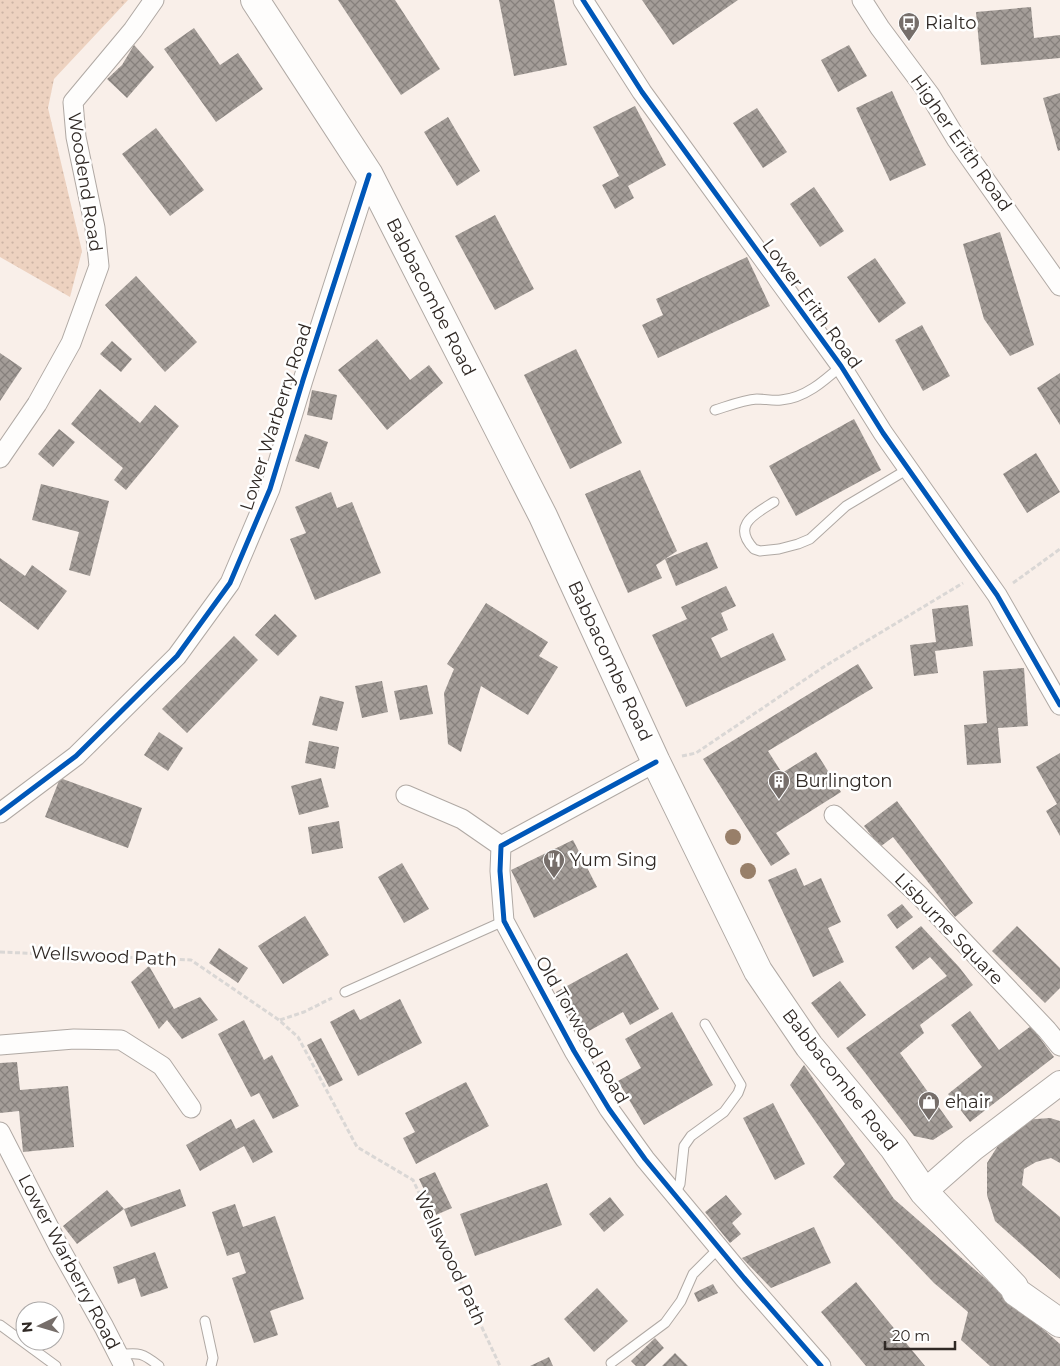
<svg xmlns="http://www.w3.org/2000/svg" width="1060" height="1366" viewBox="0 0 1060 1366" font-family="Montserrat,sans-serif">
<defs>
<pattern id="park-dots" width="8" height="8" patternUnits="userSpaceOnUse" patternTransform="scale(1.25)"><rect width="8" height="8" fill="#edd2c0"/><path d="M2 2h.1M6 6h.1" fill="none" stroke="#ccb4a5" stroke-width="1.8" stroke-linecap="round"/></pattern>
<pattern id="building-cross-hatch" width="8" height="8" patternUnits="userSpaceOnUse" patternTransform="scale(1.25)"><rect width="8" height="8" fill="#a49d98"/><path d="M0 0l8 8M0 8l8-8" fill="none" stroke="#86807c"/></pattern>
</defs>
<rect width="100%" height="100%" fill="#f9efe9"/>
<path fill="url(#park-dots)" d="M0 0H128L54 79 48 108 82 251 70 297 0 257Z"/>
<path fill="url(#building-cross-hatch)" d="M338 0H395L440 69 401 95Z
M499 0H554L567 65 514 76Z
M642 0H738L673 45Z
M1031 7 1034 38 1060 35V58L981 65 976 12Z
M194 28 220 65 238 53 263 89 216 122 164 49Z
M134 45 154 67 127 98 107 79 122 65Z
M849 45 867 76 838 92 821 60Z
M892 91 926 165 890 181 856 108Z
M1060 93V150L1058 151 1043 98Z
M635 106 666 165 628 186 634 198 615 209 602 185 619 176 593 127Z
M757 108 787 152 763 168 733 123Z
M448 117 480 171 457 186 424 132Z
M156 128 204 190 170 216 122 154Z
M814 187 844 231 820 247 790 204Z
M495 215 534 289 495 310 455 236Z
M1000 232 1034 345 1010 356 984 319 963 244Z
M747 257 770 306 658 358 642 325 663 315 656 299Z
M875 258 906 303 879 323 847 277Z
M136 276 197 342 165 372 105 305Z
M922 325 950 376 923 391 895 340Z
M377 339 410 380 429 365 443 383 387 430 338 370Z
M112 341 132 359 121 372 100 354Z
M576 349 622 443 570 469 524 375Z
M0 353 22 368 0 401Z
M1060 373V425L1037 388Z
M100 389 140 423 155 405 179 426 126 490 114 480 123 468 71 424Z
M312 390 337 395 332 420 307 415Z
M854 419 881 470 796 516 769 466Z
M59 429 75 442 53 467 38 454Z
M305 434 328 442 319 469 295 461Z
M1036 453 1060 492 1027 513 1003 474Z
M640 470 677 551 656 565 662 578 628 593 585 494Z
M41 484 109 501 90 576 69 570 79 532 32 520Z
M331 492 337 508 352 502 381 573 315 600 290 539 306 533 295 507Z
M707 542 718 568 676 586 665 559Z
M0 558 25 576 32 565 67 591 38 630 0 601Z
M726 586 736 606 721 613 728 630 711 638 721 658 773 633 786 660 686 707 652 635 687 619 681 607Z
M486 603 548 642 539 656 558 667 528 715 481 686 461 752 448 744 444 693 454 669 447 664Z
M968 605 973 646 935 651 938 673 914 676 910 645 936 642 932 609Z
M275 614 297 636 278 656 255 635Z
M234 636 258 660 187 733 162 709Z
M858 664 873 688 768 751 782 773 816 752 841 792 776 833 790 854 771 866 703 759Z
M1024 668 1028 726 998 728 1001 763 967 765 964 725 987 723 983 671Z
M382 681 388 712 362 718 355 686Z
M427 685 433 714 400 720 394 691Z
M320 696 344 702 337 731 312 725Z
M159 732 183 748 168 771 144 755Z
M309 741 339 747 335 769 305 763Z
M1060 753V836L1046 811 1057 804 1036 767Z
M60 778 142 808 128 848 45 817Z
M321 778 329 807 299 815 291 786Z
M897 801 973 903 955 917 893 837 880 847 864 826Z
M339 821 343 848 312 854 308 827Z
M573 840 597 887 534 918 511 870Z
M402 863 429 909 404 923 378 877Z
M796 868 804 886 821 878 841 922 828 928 844 962 813 977 768 880Z
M902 904 913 917 897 929 887 915Z
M305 916 329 955 283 984 258 946Z
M921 926 959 967 973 985 920 1025 924 1033 900 1053 953 1127 933 1140 914 1136 846 1048 947 976 930 957 913 970 895 947Z
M1017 926 1060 968V988L1045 1003 992 951Z
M219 948 248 968 238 983 209 963Z
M627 953 659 1009 630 1025 623 1012 580 1036 556 992Z
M149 966 174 1009 200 997 218 1020 182 1039 167 1020 159 1029 131 982Z
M840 981 866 1015 838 1038 811 1003Z
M400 999 422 1043 358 1076 330 1022 354 1009 360 1020Z
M970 1011 999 1050 1031 1026 1054 1057 970 1122 948 1094 982 1067 951 1025Z
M672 1012 713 1085 644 1125 618 1081 641 1068 625 1039Z
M244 1020 264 1060 272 1055 299 1106 273 1119 259 1093 251 1097 218 1034Z
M321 1038 343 1080 329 1087 307 1045Z
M17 1062 20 1090 68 1086 74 1147 23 1152 19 1111 0 1113V1063Z
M804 1065 894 1199 1060 1344V1366H990L961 1340 968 1312 934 1283 833 1177 845 1164 790 1085Z
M466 1082 489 1126 416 1164 403 1138 415 1132 405 1113Z
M773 1103 805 1164 775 1180 743 1118Z
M1050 1118 1060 1121V1163L1051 1158 1036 1162 1024 1169 1022 1185 1060 1217V1279L995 1221 987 1195V1163L999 1144 1023 1120Z
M231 1119 236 1129 254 1119 273 1152 253 1163 244 1146 200 1171 186 1145Z
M435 1172 452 1208 436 1215 419 1179Z
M547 1183 562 1225 475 1256 460 1214Z
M180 1189 186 1206 131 1227 124 1209Z
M107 1190 124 1209 77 1244 63 1226Z
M726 1195 742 1214 732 1223 741 1234 730 1243 705 1212Z
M610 1197 624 1215 604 1232 589 1214Z
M235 1204 243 1227 275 1216 304 1299 270 1311 278 1335 254 1343 232 1278 246 1273 239 1252 227 1256 212 1212Z
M814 1227 831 1263 771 1288 742 1258Z
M155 1252 168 1288 141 1297 135 1278 118 1284 113 1267Z
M856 1282 925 1366H866L821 1312Z
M713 1284 718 1293 698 1302 694 1293Z
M597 1288 628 1321 594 1352 564 1319Z
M655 1338 664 1348 645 1366H636L631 1361Z
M675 1353 688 1366H662Z
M549 1357 553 1366H530Z"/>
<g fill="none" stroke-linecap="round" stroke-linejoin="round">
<g stroke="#b0a9a4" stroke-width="11">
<path id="service" d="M715 410C728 406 743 400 757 399 765 399 773 401 781 400 805 398 824 381 841 366
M774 502C755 514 731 525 754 549L760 551 779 549 798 544 810 539 846 506 908 469
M345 992 504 921
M675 1194 680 1184 684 1146 691 1136 724 1112 738 1093 741 1085 705 1024
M205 1321 213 1358 211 1366
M0 1325 56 1366
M118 1355C139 1352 143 1353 159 1366
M611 1363 665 1323 681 1301 693 1274 719 1248"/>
</g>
<g stroke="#b0a9a4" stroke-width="21">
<path id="minor" d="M583 0 642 92 841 366 883 433 997 595 1060 705
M862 0 880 28 930 95 957 140 1060 286
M0 458 37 404 71 343 99 266 95 228 76 137 73 102 133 30 154 0
M656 762 501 846 500 871 504 921 574 1051 609 1109 645 1159 744 1278 821 1366
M406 795 462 819 501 846
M0 813 76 756 177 656 230 583 270 489 303 380 369 175
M834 815 921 897 1047 1030 1060 1046
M0 1045 74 1039 121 1040 162 1066 191 1108
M0 1132 58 1245 104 1327 124 1366"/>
</g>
<g stroke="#b0a9a4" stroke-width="26">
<path id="tertiary" d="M924 1192 973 1149 1060 1083"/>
</g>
<g stroke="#b0a9a4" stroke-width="30">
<path id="primary" d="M255 0 369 175 543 516 656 762 758 971 809 1046 894 1148 924 1192 1014 1287 1016 1292 1060 1323"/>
</g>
<path stroke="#dad7d5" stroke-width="3" stroke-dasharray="5 2.5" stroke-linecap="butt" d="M1013 583 1060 549
M682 756 696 753 825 666 963 583
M0 952 191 960 279 1020 298 1037 357 1147 413 1180 500 1366
M280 1020 304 1012 332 998"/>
<use href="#service" stroke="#fefdfc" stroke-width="9"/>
<use href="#minor" stroke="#fefdfc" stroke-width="19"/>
<use href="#tertiary" stroke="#fefdfc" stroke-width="24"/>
<use href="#primary" stroke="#fefdfc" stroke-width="28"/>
<g stroke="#fff" stroke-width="8">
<path id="cycleway" d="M583 0 642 92 841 366 883 433 997 595 1060 705
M656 762 501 846 500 871 504 921 574 1051 609 1109 645 1159 744 1278 821 1366
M0 813 76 756 177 656 230 583 270 489 303 380 369 175"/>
</g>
<use href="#cycleway" stroke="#0057b8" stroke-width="5"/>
</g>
<g fill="#987f69">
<circle cx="733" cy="837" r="8"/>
<circle cx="748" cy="871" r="8"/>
</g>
<defs>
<g id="bus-pin" transform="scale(1.125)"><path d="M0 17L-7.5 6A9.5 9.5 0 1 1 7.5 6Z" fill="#766e6a" stroke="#fff"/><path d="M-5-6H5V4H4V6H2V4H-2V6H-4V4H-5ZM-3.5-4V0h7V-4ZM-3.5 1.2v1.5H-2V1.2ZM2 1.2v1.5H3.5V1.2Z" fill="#fff"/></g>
<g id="building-pin" transform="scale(1.125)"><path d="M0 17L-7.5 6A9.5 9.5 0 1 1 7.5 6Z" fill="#766e6a" stroke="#fff"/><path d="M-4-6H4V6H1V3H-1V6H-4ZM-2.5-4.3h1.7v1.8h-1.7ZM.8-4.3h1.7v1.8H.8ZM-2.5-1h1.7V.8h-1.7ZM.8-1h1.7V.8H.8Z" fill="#fff"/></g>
<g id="restaurant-pin" transform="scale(1.125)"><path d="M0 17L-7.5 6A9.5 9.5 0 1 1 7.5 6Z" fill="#766e6a" stroke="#fff"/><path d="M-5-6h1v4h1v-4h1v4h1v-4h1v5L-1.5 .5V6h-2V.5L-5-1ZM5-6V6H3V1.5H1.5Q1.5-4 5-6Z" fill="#fff"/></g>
<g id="shop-pin" transform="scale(1.125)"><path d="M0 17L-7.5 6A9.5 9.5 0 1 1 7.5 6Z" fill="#766e6a" stroke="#fff"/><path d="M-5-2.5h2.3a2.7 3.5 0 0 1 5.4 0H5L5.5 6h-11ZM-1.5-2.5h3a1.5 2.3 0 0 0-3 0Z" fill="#fff"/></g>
</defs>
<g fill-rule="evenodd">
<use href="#bus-pin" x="909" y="23"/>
<use href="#building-pin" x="779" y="781"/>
<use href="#restaurant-pin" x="554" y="860"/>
<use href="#shop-pin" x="929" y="1102"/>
</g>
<g text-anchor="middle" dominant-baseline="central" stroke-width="5" stroke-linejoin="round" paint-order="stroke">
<g font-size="18" fill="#302925" stroke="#fff" text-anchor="start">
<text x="925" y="23">Rialto</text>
<text x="795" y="781">Burlington</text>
<text x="570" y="860">Yum Sing</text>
<text x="945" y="1102">ehair</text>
</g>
<g font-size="18" fill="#302925" stroke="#fff">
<text transform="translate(961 143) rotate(55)">Higher Erith Road</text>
<text transform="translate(85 182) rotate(81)">Woodend Road</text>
<text transform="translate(431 297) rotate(63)">Babbacombe Road</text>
<text transform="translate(812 304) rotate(54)">Lower Erith Road</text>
<text transform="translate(276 417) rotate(-72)">Lower Warberry Road</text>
<text transform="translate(610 661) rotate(65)">Babbacombe Road</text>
<text transform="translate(949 929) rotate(46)">Lisburne Square</text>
<text transform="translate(104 956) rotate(3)">Wellswood Path</text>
<text transform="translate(582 1030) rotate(60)">Old Torwood Road</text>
<text transform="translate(840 1080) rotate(52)">Babbacombe Road</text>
<text transform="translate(450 1258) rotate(65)">Wellswood Path</text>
<text transform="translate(69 1262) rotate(62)">Lower Warberry Road</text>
</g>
</g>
<g transform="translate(40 1326) rotate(265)"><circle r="24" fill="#ffffff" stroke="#aca9a8"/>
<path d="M0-4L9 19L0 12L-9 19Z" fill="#766e6a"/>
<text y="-8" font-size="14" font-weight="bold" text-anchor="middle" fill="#302925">N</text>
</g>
<path d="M885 1341v8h70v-8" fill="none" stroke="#302925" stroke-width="2.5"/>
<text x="892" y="1341" font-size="15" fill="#302925" stroke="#ffffff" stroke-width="4" paint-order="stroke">20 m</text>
</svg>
